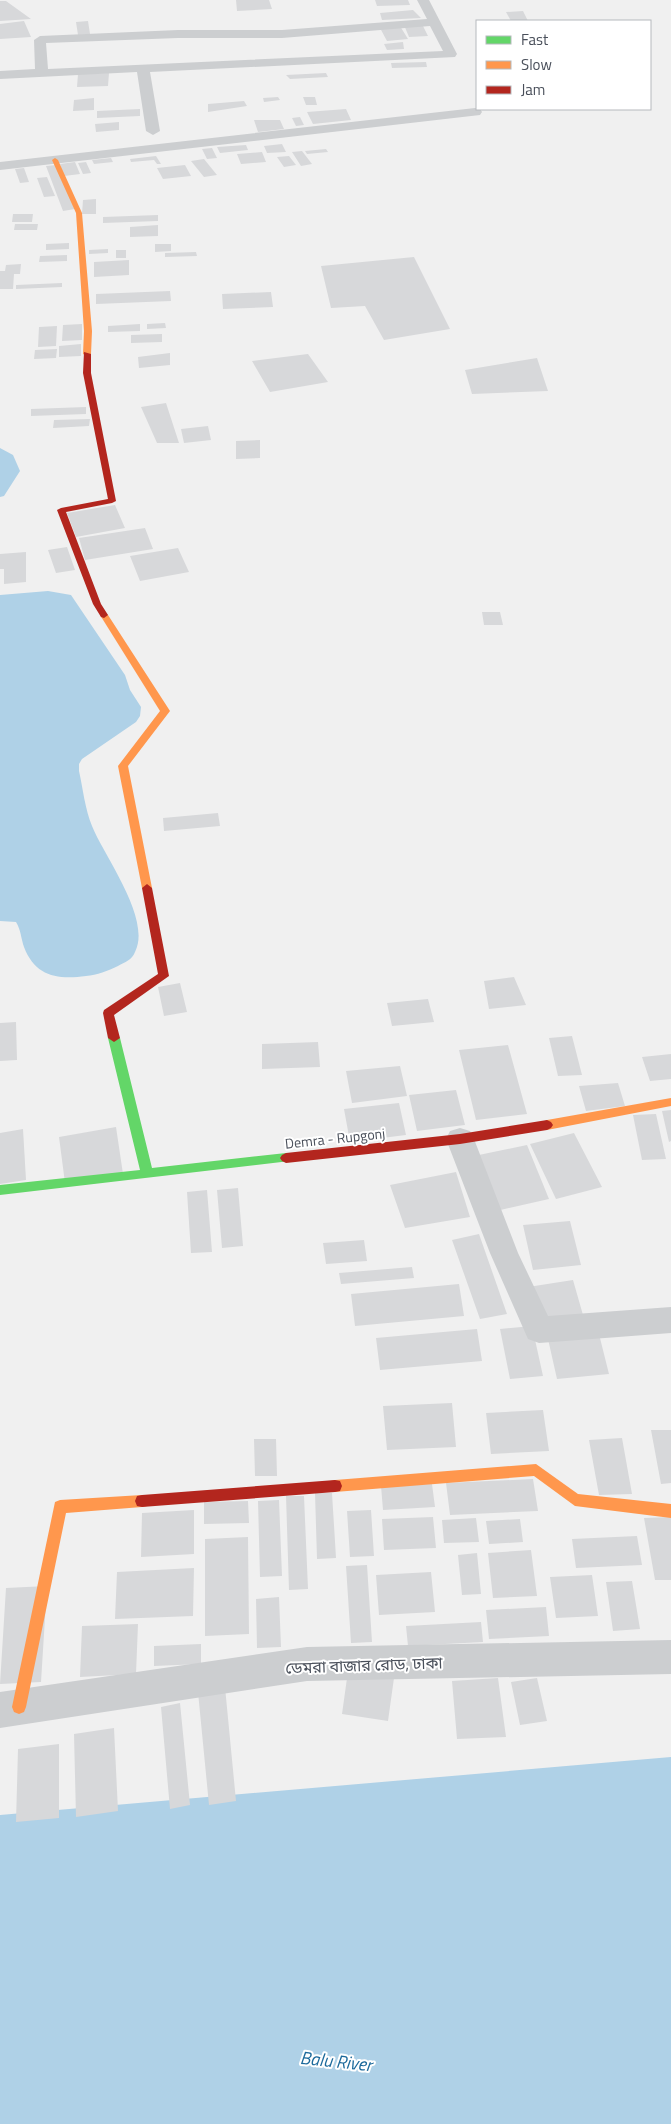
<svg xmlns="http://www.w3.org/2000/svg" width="671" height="2124" viewBox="0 0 671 2124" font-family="'Titillium Web','Noto Sans Bengali',sans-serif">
<rect width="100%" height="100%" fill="#f0f0f0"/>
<path fill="#afd1e7" d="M0 448 13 455 20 471 4 496 0 497Z
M48 591 71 595 125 675 130 690 141 707 140 716 136 722 82 759 79 764V771C83 789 85 809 92 826 104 856 152 919 135 952 132 960 125 962 118 966 108 971 97 975 86 976 57 980 35 976 24 947 21 939 21 930 16 922L0 921V595Z
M671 1757V2124H0V1815Z"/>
<path fill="#d7d8da" d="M236 0H269L272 9 237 11Z
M375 0H408L410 5 377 6Z
M0 1H6L31 19 0 21Z
M413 10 421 18 382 20 380 13Z
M523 11 528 21H511L506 12Z
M24 21 31 37 0 39V24Z
M88 21 90 34 78 35 76 22Z
M422 24 428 36 409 37 404 25Z
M400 26 408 39 387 41 380 28Z
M403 42 404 49 387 50 384 44Z
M426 62 427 67 392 68 391 63Z
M109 73 108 86 77 87 78 74Z
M326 73 328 77 290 79 286 75Z
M278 97 280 100 264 102 263 98Z
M303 97H315L317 105H306Z
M94 98V110L73 111 74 100Z
M244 101 247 106 208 112V104Z
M140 109V116L97 118V111Z
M346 109 351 120 313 124 307 112Z
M300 117 304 125 296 126 292 118Z
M254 120H280L284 129 258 132Z
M119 122V130L96 132 95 124Z
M282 144 286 152 267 153 264 146Z
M246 145 248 150 220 153 217 147Z
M212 148 217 158 207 159 202 149Z
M326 149 328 152 307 154 305 151Z
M302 151 312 164 301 166 292 152Z
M262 152 266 162 241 164 237 154Z
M156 156 161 164H157L154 160 131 162 130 159Z
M289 156 296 165 284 167 277 157Z
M111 158 113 162 94 164 92 160Z
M204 159 217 175 204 177 191 161Z
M75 162 80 174 64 176 60 164Z
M86 162 91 173 83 174 78 163Z
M56 165 75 209 63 211 46 166Z
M185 165 191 176 163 179 157 168Z
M24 168 29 182 20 183 15 169Z
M47 177 55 196 44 197 37 178Z
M96 199V214H82L83 200Z
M13 214H33L32 222H12Z
M158 215V221L103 223V217Z
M15 224H38L37 230H14Z
M158 225V236L130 237V227Z
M69 243V249L46 250V244Z
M155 244H171V251L155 252Z
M108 249V253L89 254V250Z
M116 250H126V258H116Z
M196 252 197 256 165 257V253Z
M67 255V261L39 262 40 256Z
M414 257 450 329 384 340 365 306 331 308 321 266Z
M129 260V275L94 277V262Z
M21 264 20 274H14L13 289H0V271H5L6 265Z
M62 283V287L16 289V285Z
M170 291 171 301 96 304V294Z
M271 292 273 307 223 309 222 294Z
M165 323 166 328 147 329V324Z
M82 324V340L62 341 63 325Z
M140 324V331L108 332V326Z
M57 326 56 346 38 347 39 327Z
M162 334V342L131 343V335Z
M81 344V356L59 357V346Z
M57 349 56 358 34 359 35 350Z
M170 353V365L139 368 138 357Z
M308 354 328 382 270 392 252 361Z
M537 358 548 391 472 394 465 370Z
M166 403 179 443H157L141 407Z
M86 407V414L31 416V409Z
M90 419 89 426 53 428 54 420Z
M208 426 211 440 184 443 181 429Z
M260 440V458L236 459V441Z
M115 505 125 528 76 537 67 513Z
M145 528 153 549 85 560 79 538Z
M67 547 75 570 56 573 48 550Z
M178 548 189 572 140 581 130 556Z
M26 552V582L4 584V569H0V554Z
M482 612H500L503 625H484Z
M218 813 220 826 164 831 163 818Z
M514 977 526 1005 489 1009 484 981Z
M180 983 187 1012 164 1016 158 987Z
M428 999 434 1022 392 1026 387 1003Z
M16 1022 17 1060 0 1061V1023Z
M572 1036 582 1075 558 1076 549 1038Z
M318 1042 320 1067 262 1069V1044Z
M508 1045 527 1114 476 1120 459 1050Z
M671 1054V1079L650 1081 642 1057Z
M400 1066 407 1096 352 1103 346 1071Z
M618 1083 625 1106 586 1111 579 1086Z
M456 1090 465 1125 417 1131 409 1095Z
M399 1103 406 1135 350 1142 344 1109Z
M671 1110V1141L669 1142 662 1111Z
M656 1114 666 1159 642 1160 633 1115Z
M116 1127 123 1174 65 1183 59 1137Z
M23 1129 26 1180 0 1184V1133Z
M574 1133 602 1187 556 1199 530 1144Z
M527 1145 549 1199 496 1211 474 1156Z
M456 1172 470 1217 405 1228 390 1185Z
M238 1188 243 1246 222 1248 217 1190Z
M207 1190 212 1252 191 1253 187 1192Z
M570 1221 581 1265 533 1270 523 1225Z
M479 1234 507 1314 480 1319 452 1240Z
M364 1240 367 1261 326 1264 323 1243Z
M412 1267 414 1278 341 1284 339 1273Z
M573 1280 583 1315 538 1322 528 1287Z
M459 1284 464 1316 355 1326 351 1294Z
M532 1326 543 1376 510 1379 500 1329Z
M477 1329 482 1361 380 1370 376 1338Z
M599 1334 609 1374 557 1379 548 1339Z
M452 1403 456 1447 387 1450 383 1406Z
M543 1410 549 1451 491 1454 486 1413Z
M651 1430H671V1483L661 1484Z
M622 1438 632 1494 599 1495 589 1440Z
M254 1439H276L277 1476H255Z
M533 1479 538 1511 450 1515 446 1483Z
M432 1484 435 1507 383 1510 381 1486Z
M315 1493H332L336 1558 317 1559Z
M286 1496H304L308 1589 289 1590Z
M279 1500 282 1576 260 1577 258 1501Z
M248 1501 249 1523 204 1524V1502Z
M194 1510V1554L141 1557 142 1513Z
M371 1510 374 1556 350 1557 347 1511Z
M433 1517 436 1548 384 1550 382 1519Z
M671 1517V1580H655L644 1518Z
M476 1518 479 1542 444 1543 442 1520Z
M520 1519 523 1542 489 1544 486 1521Z
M637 1536 642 1565 576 1568 572 1539Z
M248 1537 249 1634 205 1636V1539Z
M531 1550 537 1596 493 1598 488 1553Z
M477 1553 481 1594 462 1595 458 1555Z
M367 1565 372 1642 351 1643 346 1566Z
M194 1568 193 1616 115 1619 117 1572Z
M431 1572 435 1612 379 1615 376 1575Z
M592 1575 598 1616 556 1618 550 1577Z
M632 1581 640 1629 613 1631 606 1582Z
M47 1586 41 1682 0 1684 6 1588Z
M279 1597 281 1647 257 1648 256 1599Z
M546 1607 549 1636 489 1639 486 1610Z
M481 1622 483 1642 408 1646 406 1626Z
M138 1624 136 1674 80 1677 82 1626Z
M201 1644V1664L154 1666V1646Z
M348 1671 394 1678 388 1721 342 1714Z
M498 1678 506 1737 457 1739 452 1681Z
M537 1678 547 1721 520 1725 511 1682Z
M225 1687 236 1801 209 1805 198 1692Z
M180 1703 190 1805 170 1809 161 1707Z
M114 1728 118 1811 76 1817 74 1734Z
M59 1744V1818L16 1822 18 1749Z"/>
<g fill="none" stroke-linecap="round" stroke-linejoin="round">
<path fill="#ccced0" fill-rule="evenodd" d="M417 0H429L457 54 455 57 150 72 160 131 153 135 146 131 137 72 0 79V71L35 69 34 40 40 36 178 30H282L427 19ZM430 26 443 51 48 69 46 43 178 38H282Z
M475 108 480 109 482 112 480 115 0 170V162Z
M460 1128 470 1131 474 1139 518 1253 548 1316 671 1307V1333L539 1343 528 1339 490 1253 446 1139 450 1131Z
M671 1640V1674L307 1681 0 1728V1692L307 1647Z"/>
<path fill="#63d668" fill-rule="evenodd" d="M114 1034 120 1038 152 1168 286 1153 290 1155 292 1158 290 1161 0 1195V1185L140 1170 108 1038Z"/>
<path fill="#ff974d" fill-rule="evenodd" d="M55 158 58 160 82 213 92 331 91 354 87 356 83 354 84 331 76 213 52 160Z
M104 612 108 615 170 711 128 766 152 888 147 892 142 888 118 766 160 711 100 615Z
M671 1098V1106L547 1130 543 1128 541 1125 543 1122 547 1120Z
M536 1464 578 1494 671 1504V1518L575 1506 534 1476 335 1492 330 1491 328 1486 330 1481 335 1480Z
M142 1495 147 1496 149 1501 147 1506 142 1507 66 1513 26 1707 24 1712 19 1714 14 1712 12 1707 55 1502 60 1500Z"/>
<path fill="#b3261e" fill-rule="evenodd" d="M84 352 91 354V373L116 501 112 503 66 512 101 604 108 615 104 618 101 617 93 604 57 510 61 508 108 499 83 373Z
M147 884 152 888 169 976 114 1015 120 1038 114 1042 108 1038 103 1013 104 1010 158 974 142 888Z
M547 1120 551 1122 553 1125 551 1128 547 1130 460 1144 286 1163 282 1161 280 1158 282 1155 286 1153 460 1134Z
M335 1480 340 1481 342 1486 340 1491 335 1492 142 1507 137 1506 135 1501 137 1496 142 1495Z"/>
</g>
<g text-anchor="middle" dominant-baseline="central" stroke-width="4" stroke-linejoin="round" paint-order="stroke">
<g font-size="14" fill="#494f5a" stroke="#fff">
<text transform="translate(335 1138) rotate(-6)">Demra - Rupgonj</text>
</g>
<g font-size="16" fill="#494f5a" stroke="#fff">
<text transform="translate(364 1665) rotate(-2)">ডেমরা বাজার রোড, ঢাকা</text>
</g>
<g font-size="18" font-style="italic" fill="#1b699b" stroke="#fff">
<text transform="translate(336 2061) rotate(6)">Balu River</text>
</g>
</g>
<rect x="476" y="20" width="175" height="90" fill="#ffffff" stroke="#b6b9bd"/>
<rect x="486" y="36" width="25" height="8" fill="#63d668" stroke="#b6b9bd"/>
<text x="521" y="45" font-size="15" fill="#494f5a">Fast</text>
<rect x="486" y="61" width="25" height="8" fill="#ff974d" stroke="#b6b9bd"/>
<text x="521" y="70" font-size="15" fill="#494f5a">Slow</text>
<rect x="486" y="86" width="25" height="8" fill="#b3261e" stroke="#b6b9bd"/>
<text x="521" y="95" font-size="15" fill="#494f5a">Jam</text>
</svg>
